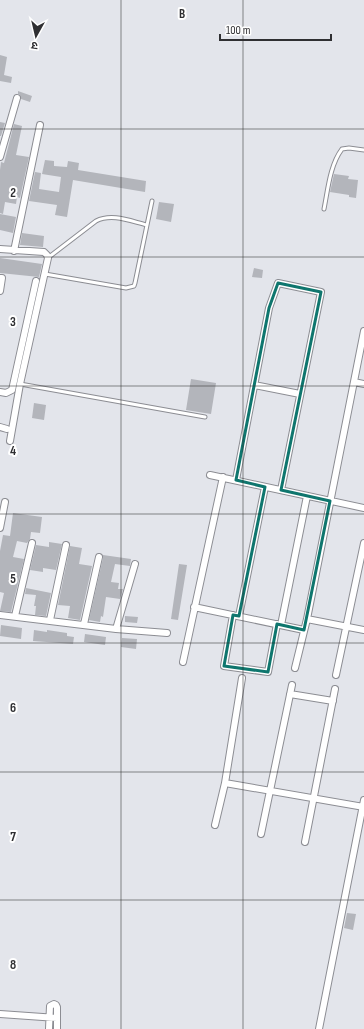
<svg xmlns="http://www.w3.org/2000/svg" width="364" height="1029" viewBox="0 0 364 1029" font-family="'Sofia Sans Condensed','Noto Sans Devanagari',sans-serif">
<rect width="100%" height="100%" fill="#e3e5eb"/>
<path fill="#b3b5bb" d="M0 55 7 57 4 75 12 77 11 83 0 81Z
M18 91 32 96 30 102 21 99 20 95 18 94Z
M0 122 5 123 1 136H0Z
M14 124 22 126 16 155 29 157 20 198 17 197 16 204 5 202 3 214 0 213V170L1 162 4 163Z
M45 160 54 161V166L67 167 68 161 79 163 78 170 146 181 145 192 73 180 67 217 55 215 57 205 29 201 35 172 41 173 39 189 59 192 61 177 42 174Z
M334 174 349 176 348 179 358 180 356 198 349 197V195L330 192Z
M159 202 174 204 171 222 156 219Z
M0 214 16 217 13 233 0 230Z
M22 233 44 236 43 247 20 245Z
M0 258 42 264 39 277 0 273Z
M254 268 263 270 262 278 252 277Z
M191 379 216 383 211 414 186 410Z
M34 403 46 405 44 420 32 418Z
M13 513 42 517 40 533 31 532 30 539 27 543 17 541 13 557 24 559 11 612 0 611 4 593 0 592V551L3 535 10 536Z
M49 542 62 544 56 570 43 568V572L30 570 36 545 49 547Z
M70 546 82 548 79 564 92 566 80 620 68 618 70 606 58 605Z
M103 555 131 559 130 566 115 564 111 582 119 583 118 589H123L120 599 106 597 103 617 101 616 100 622 89 620 103 558Z
M179 564 187 565 178 620 171 619Z
M26 588 51 593 46 616 35 615 36 606H34L36 595 25 594Z
M125 616 138 617 137 623 125 622Z
M1 625 22 628 21 639 0 636Z
M34 630 47 632V630L67 633V636L74 637 73 644 33 641Z
M85 634 106 637 105 645 84 642Z
M122 638 137 639 136 649 121 647Z
M347 913 356 914 353 930 344 928Z"/>
<g fill="none" stroke-linecap="round" stroke-linejoin="round">
<g stroke="#8c8d93" stroke-width="5">
<path id="service" d="M324 209C328 189 330 165 342 149L349 148 364 150
M49 257 96 221C112 213 130 221 147 225
M45 274 126 288 134 286 135 283 152 201
M20 384 205 417"/>
</g>
<g stroke="#8c8d93" stroke-width="8">
<path id="minor" d="M0 157 17 98
M0 249 44 252 47 255 48 258 20 384 10 441
M14 251 40 125
M0 278H2L0 291
M354 382 364 384
M254 385 300 394
M0 392 6 393 12 390 36 281
M0 427 7 429
M210 475 364 508
M236 480 269 308 278 283 321 292 281 490
M0 528 5 502
M194 607 304 630
M0 615 116 629 167 633
M233 615 224 666 268 672 277 624
M15 616 32 543
M239 616 265 487
M307 619 364 630
M50 620 66 545
M84 624 99 557
M281 625 307 496
M116 629 135 564
M183 662 223 477
M295 668 307 619 364 331
M336 675 364 543
M290 694 333 701
M225 783 364 807
M215 825 225 783 242 678
M261 834 292 685
M305 842 335 689
M0 1014 57 1018
M49 1029 50 1006 54 1004 56 1005 57 1007V1029
M319 1029 364 800"/>
</g>
<use href="#service" stroke="#fff" stroke-width="3"/>
<use href="#minor" stroke="#fff" stroke-width="6"/>
</g>
<path fill="none" stroke="#0f766e" stroke-width="3" stroke-linejoin="round" d="M278 283 321 292 281 490 330 501 304 630 277 624 268 672 224 666 233 615 239 616 265 487 236 480 269 308Z"/>
<path fill="none" stroke="#2f2f32" stroke-width="1" stroke-opacity="0.55" d="M121 0V1029M243 0V1029M0 129H364M0 257H364M0 386H364M0 514H364M0 643H364M0 772H364M0 900H364"/>
<g font-size="13" text-anchor="middle" font-weight="bold" fill="#2f2f32" stroke="#fff" stroke-width="4" stroke-linejoin="round" paint-order="stroke">
<text x="182" y="18">B</text>
<text x="13" y="197">2</text>
<text x="13" y="326">3</text>
<text x="13" y="455">4</text>
<text x="13" y="583">5</text>
<text x="13" y="712">6</text>
<text x="13" y="841">7</text>
<text x="13" y="969">8</text>
</g>
<g transform="translate(36 36) rotate(188)" stroke="#ffffff" stroke-width="3" paint-order="stroke">
<path d="M0-3L7 15L0 10L-7 15Z" fill="#2f2f32"/>
<text y="-6" font-size="11" font-weight="bold" text-anchor="middle" fill="#2f2f32">उ</text>
</g>
<path d="M220 34v6h111v-6" fill="none" stroke="#2f2f32" stroke-width="2"/>
<text x="226" y="34" font-size="12" fill="#2f2f32" stroke="#ffffff" stroke-width="3" paint-order="stroke">100 m</text>
</svg>
